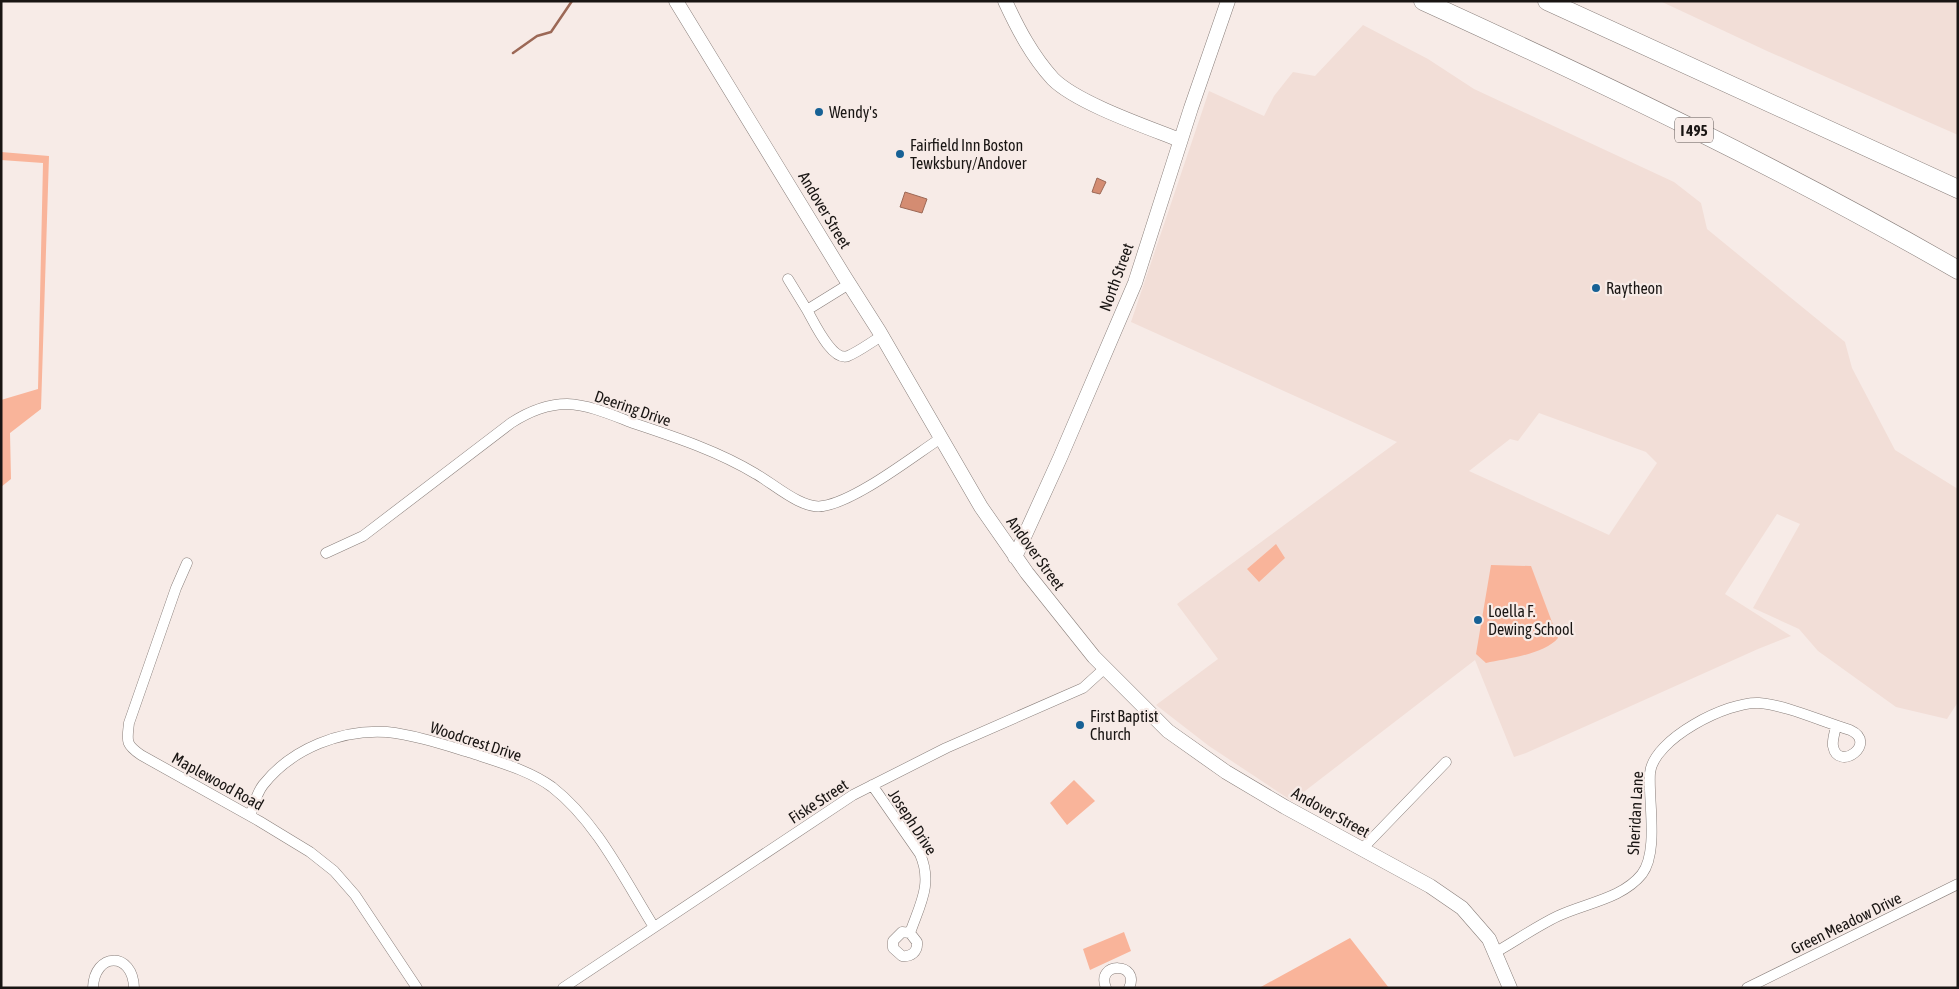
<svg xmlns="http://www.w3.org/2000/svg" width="1959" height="989" viewBox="0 0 1959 989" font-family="'Asap Condensed',sans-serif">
<rect width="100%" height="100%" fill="#f7ebe7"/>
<path fill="#f2ded7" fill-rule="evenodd" d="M1660 1H1958V135L1767 51Z
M1363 25 1428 59 1474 89 1674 182 1701 203 1707 229 1845 342 1852 368 1895 450 1958 489V702L1947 719 1896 707 1818 651 1799 629 1753 608 1800 524 1777 514 1725 594 1791 636 1758 649 1526 753 1514 757 1475 660 1292 801 1209 746 1156 705 1218 659 1177 604 1397 442 1131 322 1209 91 1264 116 1274 96 1293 72 1315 76ZM1539 413 1646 452 1657 463 1609 535 1469 471 1510 439 1518 441Z"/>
<path fill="#f9b49a" d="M1 152 49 156 41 409 10 433 11 479 1 487V400L38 389 43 163 1 160Z
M1276 544 1285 558 1259 582 1247 569Z
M1491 565 1531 566 1558 638C1545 654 1506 659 1486 663L1476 654Z
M1074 780 1095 801 1067 825 1050 803Z
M1124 932 1131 951 1090 970 1083 949Z
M1350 938 1389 988H1259Z"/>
<path fill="#d48c72" stroke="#9c6856" d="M1097 178 1106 182 1100 194 1092 192Z
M905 192 927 199 922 213 900 207Z"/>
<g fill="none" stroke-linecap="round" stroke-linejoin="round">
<path stroke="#9c6856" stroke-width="2.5" d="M513 53 537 36 551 32 572 1"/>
<g stroke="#887e7a" stroke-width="11">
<path id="street" d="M788 279 807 310
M849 284 807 310C814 322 832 362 848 356 860 351 871 342 882 336
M326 553 363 536 511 423C528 412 547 404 567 404 590 405 612 415 633 423 675 437 718 451 756 474 774 484 802 510 823 506 856 501 912 457 941 438
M187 563 176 588 129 723C127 741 125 744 141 755L259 821 310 852 334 871 355 895 417 988
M872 785 920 854C933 884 920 904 910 933L902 932 893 941V948L902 956C911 957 918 952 917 942L910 933
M250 816C254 806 256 794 263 785 292 748 342 729 387 732 415 735 445 745 472 753 498 762 529 770 552 787 597 822 624 879 654 927
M1362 849 1446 762
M1496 952C1517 940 1537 926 1558 916 1585 903 1622 899 1642 874 1659 851 1648 800 1650 773 1653 739 1728 701 1759 703 1786 705 1823 722 1850 730 1879 743 1838 773 1833 746 1832 740 1835 732 1836 726
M93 988C94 952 133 951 134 988
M563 988 853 795 946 748 1083 688 1105 668
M1106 988C1095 961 1141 962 1129 988
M1747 988 1958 884"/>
</g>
<g stroke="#887e7a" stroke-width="15">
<path id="secondary" d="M676 1 844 276 879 331 981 507 1027 573 1094 657 1168 731 1226 772 1285 807 1430 886 1462 908 1489 939 1510 988
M1005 1C1018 29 1032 56 1053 79 1077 103 1147 127 1180 140
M1015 557 1060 458 1135 283 1191 108 1228 1"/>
</g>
<g stroke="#887e7a" stroke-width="19">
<path id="highway" d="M1423 1C1605 84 1785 170 1958 270
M1547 1 1958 189"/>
</g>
<use href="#street" stroke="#fff" stroke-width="10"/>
<use href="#secondary" stroke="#fff" stroke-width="14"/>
<use href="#highway" stroke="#fff" stroke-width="18"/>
</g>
<g fill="#176195" stroke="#f7ebe7" stroke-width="2">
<circle cx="819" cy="112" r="5"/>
<circle cx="900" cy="154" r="5"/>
<circle cx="1596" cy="288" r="5"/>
<circle cx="1478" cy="620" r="5"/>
<circle cx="1080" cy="725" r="5"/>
</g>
<g text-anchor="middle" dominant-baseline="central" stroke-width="4.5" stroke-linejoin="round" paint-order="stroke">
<rect fill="#f7ebe7" stroke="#5c5553" stroke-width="1" x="1675" y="117.5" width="38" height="25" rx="4"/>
<g font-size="15" font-weight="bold" fill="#191513">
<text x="1694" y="130">I 495</text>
</g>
<g font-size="16" fill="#191513" stroke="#f7ebe7" text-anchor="start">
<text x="829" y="112">Wendy's</text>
<text x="910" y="145">Fairfield Inn Boston<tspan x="910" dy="18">Tewksbury/Andover</tspan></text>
<text x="1606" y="288">Raytheon</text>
<text x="1488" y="611">Loella F.<tspan x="1488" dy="18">Dewing School</tspan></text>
<text x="1090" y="716">First Baptist<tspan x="1090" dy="18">Church</tspan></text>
</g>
<g font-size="16" fill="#191513" stroke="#f7ebe7">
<text transform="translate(825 210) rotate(59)">Andover Street</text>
<text transform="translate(1116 277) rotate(-70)">North Street</text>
<text transform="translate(633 408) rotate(19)">Deering Drive</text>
<text transform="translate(1036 553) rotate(54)">Andover Street</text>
<text transform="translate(476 741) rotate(18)">Woodcrest Drive</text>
<text transform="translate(218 781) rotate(29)">Maplewood Road</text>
<text transform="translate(818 801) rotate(-33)">Fiske Street</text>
<text transform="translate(1331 812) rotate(29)">Andover Street</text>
<text transform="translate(1635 813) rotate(-87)">Sheridan Lane</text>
<text transform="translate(913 822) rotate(57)">Joseph Drive</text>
<text transform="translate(1846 923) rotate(-26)">Green Meadow Drive</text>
</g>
</g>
<rect width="1959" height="989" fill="none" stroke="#191513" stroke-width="5"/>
</svg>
